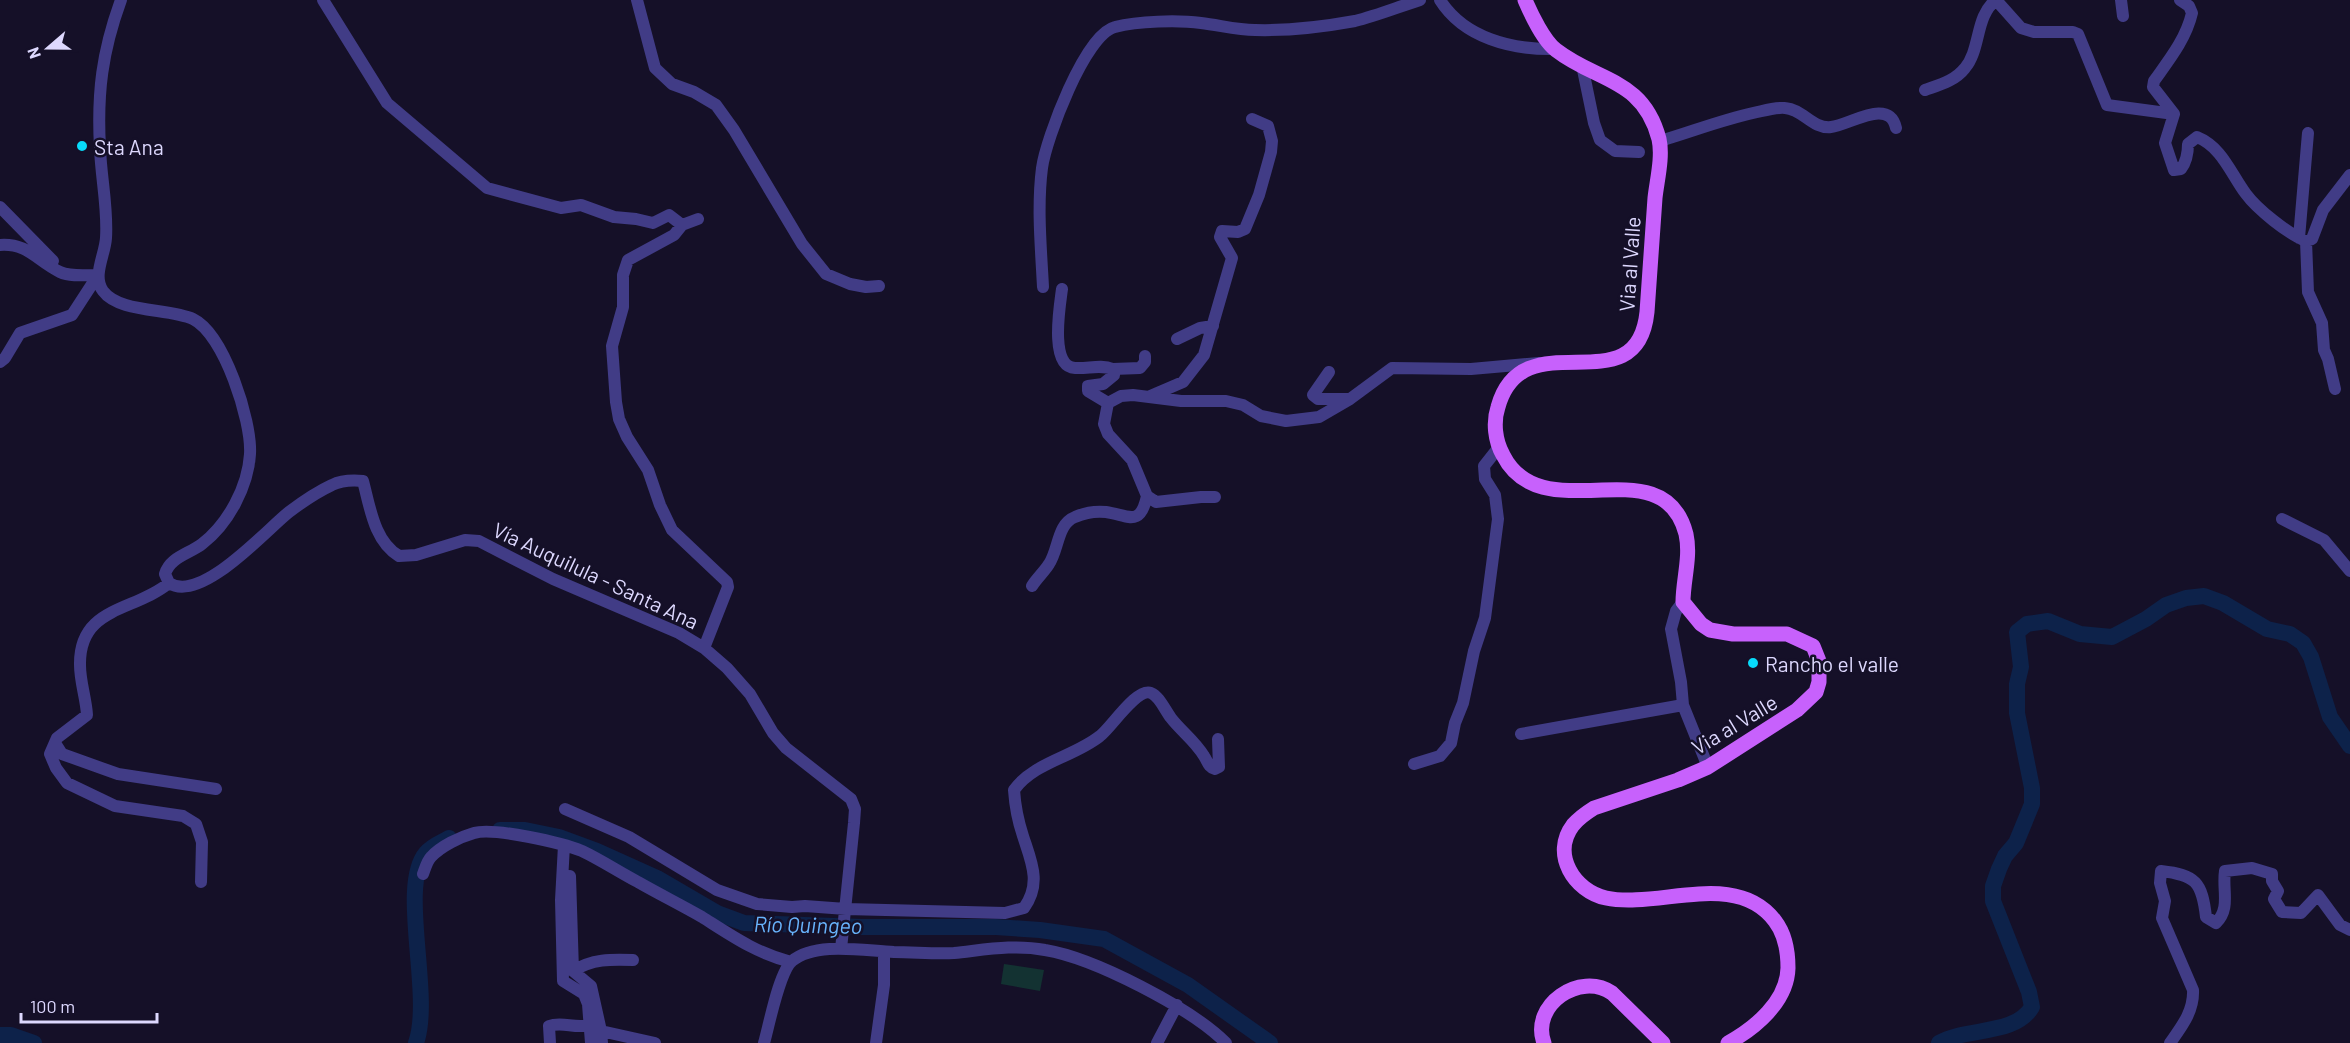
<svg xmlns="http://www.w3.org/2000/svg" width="2350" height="1043" viewBox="0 0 2350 1043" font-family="Barlow,sans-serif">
<rect width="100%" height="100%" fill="#151028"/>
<path fill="#133232" d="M1004 964 1044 970 1040 991 1001 984Z"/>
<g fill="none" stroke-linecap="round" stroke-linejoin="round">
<path stroke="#0d224a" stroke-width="16" d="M500 830H525L559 837 597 851 657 878 717 913 744 923 862 927H996L1040 930 1104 939 1188 985 1270 1043
M0 1035H11L34 1043
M416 1043C433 995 398 886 426 853 431 846 442 842 449 838
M1939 1043C1966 1027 2015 1036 2032 1007L2029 992 1993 901V886L1999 869 2005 856 2016 843 2032 804V788L2017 713V684L2021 667 2017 632 2027 624 2048 621 2080 634 2112 637 2146 619 2166 605 2186 598 2204 596 2223 603 2267 629 2290 634 2303 643 2311 657 2330 717 2350 746"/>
<path stroke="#413c86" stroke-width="12" d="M121 0C102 52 97 93 100 148 101 178 108 208 106 238 105 255 92 276 103 291 119 313 169 308 193 319 224 334 252 421 250 454 248 487 228 524 202 544 189 554 170 557 165 574L169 583C201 604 266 530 289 512 301 503 319 491 332 485 342 480 352 480 363 481 370 507 374 541 399 556L416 555 465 540 479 541 553 579 679 633 704 648 727 668 750 694 773 733 786 748 851 799 855 809 854 823 841 949
M323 0 387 103 487 188 561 208 581 205 614 217 636 219 653 223 669 215 682 225
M637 0 655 68 672 84 694 92 716 105 734 130 802 244 826 274 850 284 866 287 879 286
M1440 0C1464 38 1512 50 1555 49
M2121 0 2123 16
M2180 0 2189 6 2192 13C2186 39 2169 60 2154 81L2153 87 2174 114 2165 143 2174 170 2181 169C2187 161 2188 153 2188 144L2197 137C2222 147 2231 174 2246 194 2257 209 2288 234 2306 241L2312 239 2323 210 2350 175
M1582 65 1594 123 1600 140 1615 151 1639 152
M1925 90C1939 85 1955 81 1965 68 1981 49 1975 16 1996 0L2021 28 2034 32H2073L2078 34 2107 105 2174 114
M1660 141C1691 132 1721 120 1753 113 1763 111 1775 107 1785 108 1803 109 1812 129 1831 127 1850 125 1889 97 1896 128
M0 207 53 261
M698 219 682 225 674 235 628 260 623 275V307L612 346 616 402 619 419 627 437 648 470 660 505 672 530 727 582 728 587 704 648
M2299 238 2308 133
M2306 241 2308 292 2322 323 2324 350 2328 359 2335 389
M0 245C28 243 37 261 60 272 71 277 86 275 98 275
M1043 287C1041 248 1037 207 1042 168 1046 139 1085 34 1115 27 1138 21 1178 20 1201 23 1219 25 1237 30 1255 30 1288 31 1322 27 1355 21 1376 16 1398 7 1420 0
M1062 289C1060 305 1049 367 1075 368 1088 369 1100 364 1113 369L1114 375 1103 384 1088 386V391L1108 403
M1177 339 1200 328 1213 326
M0 362 5 358 20 333 72 315 98 275
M1113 369 1140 368 1145 362V356
M1329 372 1313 395 1318 399H1349
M1148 397 1183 382 1204 355 1232 258 1220 237 1222 231 1238 232 1245 229 1259 195 1271 152 1272 141 1268 126 1252 119
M1215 497H1201L1156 502 1147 496 1132 460 1108 434 1104 424 1108 403 1121 396 1133 395 1181 401H1226L1243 405 1261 416 1286 421 1319 417 1350 399 1392 368 1471 369 1539 363
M2282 519 2324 540 2350 571
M169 583C134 612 79 606 80 665 80 682 86 698 87 715L57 738 50 754 56 768 67 783 115 806 183 816 196 824 202 842 201 882
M1032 586C1037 578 1044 572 1049 564 1059 549 1057 524 1075 517 1084 513 1096 511 1106 512 1128 515 1140 528 1147 496
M1683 705 1708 767
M1521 734 1683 705 1681 682 1671 629 1676 611 1683 602
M55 743 62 754 118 774 216 789
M1414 764 1440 756 1451 743 1455 723 1463 703 1474 651 1485 618 1498 519 1495 495 1485 479 1484 466 1499 447
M565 809 629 837 717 890 757 904 792 907 805 906 846 909 1005 913 1024 908C1042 883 1031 861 1023 836 1018 821 1015 805 1014 790 1034 762 1074 757 1100 736 1111 728 1137 687 1151 693 1159 696 1165 710 1171 718 1181 731 1195 741 1204 756 1208 762 1208 767 1215 769L1219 767 1218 739
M564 845 561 900 563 981 584 994 588 1004 591 1043
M423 874C425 869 427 861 431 857 441 846 460 837 474 833 493 827 563 843 582 851 601 860 619 872 638 882 659 894 681 905 702 917 732 936 756 953 791 962
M570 876 573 971 591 986 601 1031 602 1043
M573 971C592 959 611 959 633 960
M601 1031 655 1043
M550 1043 549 1026C562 1021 575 1029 590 1025
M764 1043C769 1026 779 972 792 961 816 941 865 951 894 952 914 952 934 954 954 953 984 950 1014 944 1045 950 1094 958 1191 1008 1226 1043
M876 1043 884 985V952
M1157 1043 1177 1005
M2170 1043C2182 1026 2194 1011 2193 990L2162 918 2165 901 2160 883 2161 871C2196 875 2202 882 2206 917L2216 923C2231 908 2222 890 2225 871L2252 868 2272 874V881L2278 891 2274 899 2282 912 2301 913 2318 895 2340 925 2350 930"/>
<path stroke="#c761fc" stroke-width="15" d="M1525 0C1531 14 1544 41 1556 50 1597 82 1643 78 1659 139 1663 157 1657 180 1655 198 1652 236 1650 274 1647 312 1637 409 1523 317 1498 407 1493 422 1495 441 1503 455 1542 533 1663 444 1686 534 1691 557 1683 580 1683 602L1701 624 1710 630 1733 634H1787L1813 646 1819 661V682L1816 692 1797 710 1708 767 1678 780 1594 808C1586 813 1579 818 1573 825 1551 854 1574 891 1606 898 1659 909 1736 869 1775 921 1785 934 1788 952 1788 968 1787 1002 1755 1028 1728 1043
M1544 1043C1530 1005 1580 971 1612 993L1663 1043"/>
</g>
<g fill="#08dbfb" stroke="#151028" stroke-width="2">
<circle cx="82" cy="146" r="6"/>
<circle cx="1753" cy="663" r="6"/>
</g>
<g text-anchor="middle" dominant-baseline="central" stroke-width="5" stroke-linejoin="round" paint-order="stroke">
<g font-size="21" fill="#ddd8fe" stroke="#151028" text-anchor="start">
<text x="94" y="146">Sta Ana</text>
<text x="1765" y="663">Rancho el valle</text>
</g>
<g font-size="21" fill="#ddd8fe" stroke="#151028">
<text transform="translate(1629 264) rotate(-86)">Via al Valle</text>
<text transform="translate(596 575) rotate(25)">Vía Auquilula - Santa Ana</text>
<text transform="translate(1734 724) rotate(-31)">Via al Valle</text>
</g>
<g font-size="22" font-style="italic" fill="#68b3fc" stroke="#151028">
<text transform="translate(808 924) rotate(1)">Río Quingeo</text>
</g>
</g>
<g transform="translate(48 48) rotate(250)" stroke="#151028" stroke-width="4.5" paint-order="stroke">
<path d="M0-4.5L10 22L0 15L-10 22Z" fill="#ddd8fe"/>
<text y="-9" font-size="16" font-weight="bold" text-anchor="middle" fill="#ddd8fe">N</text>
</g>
<path d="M21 1013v9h136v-9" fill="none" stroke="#ddd8fe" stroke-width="3"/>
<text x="30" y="1013" font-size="18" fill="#ddd8fe" stroke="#151028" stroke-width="4.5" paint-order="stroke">100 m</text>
</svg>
